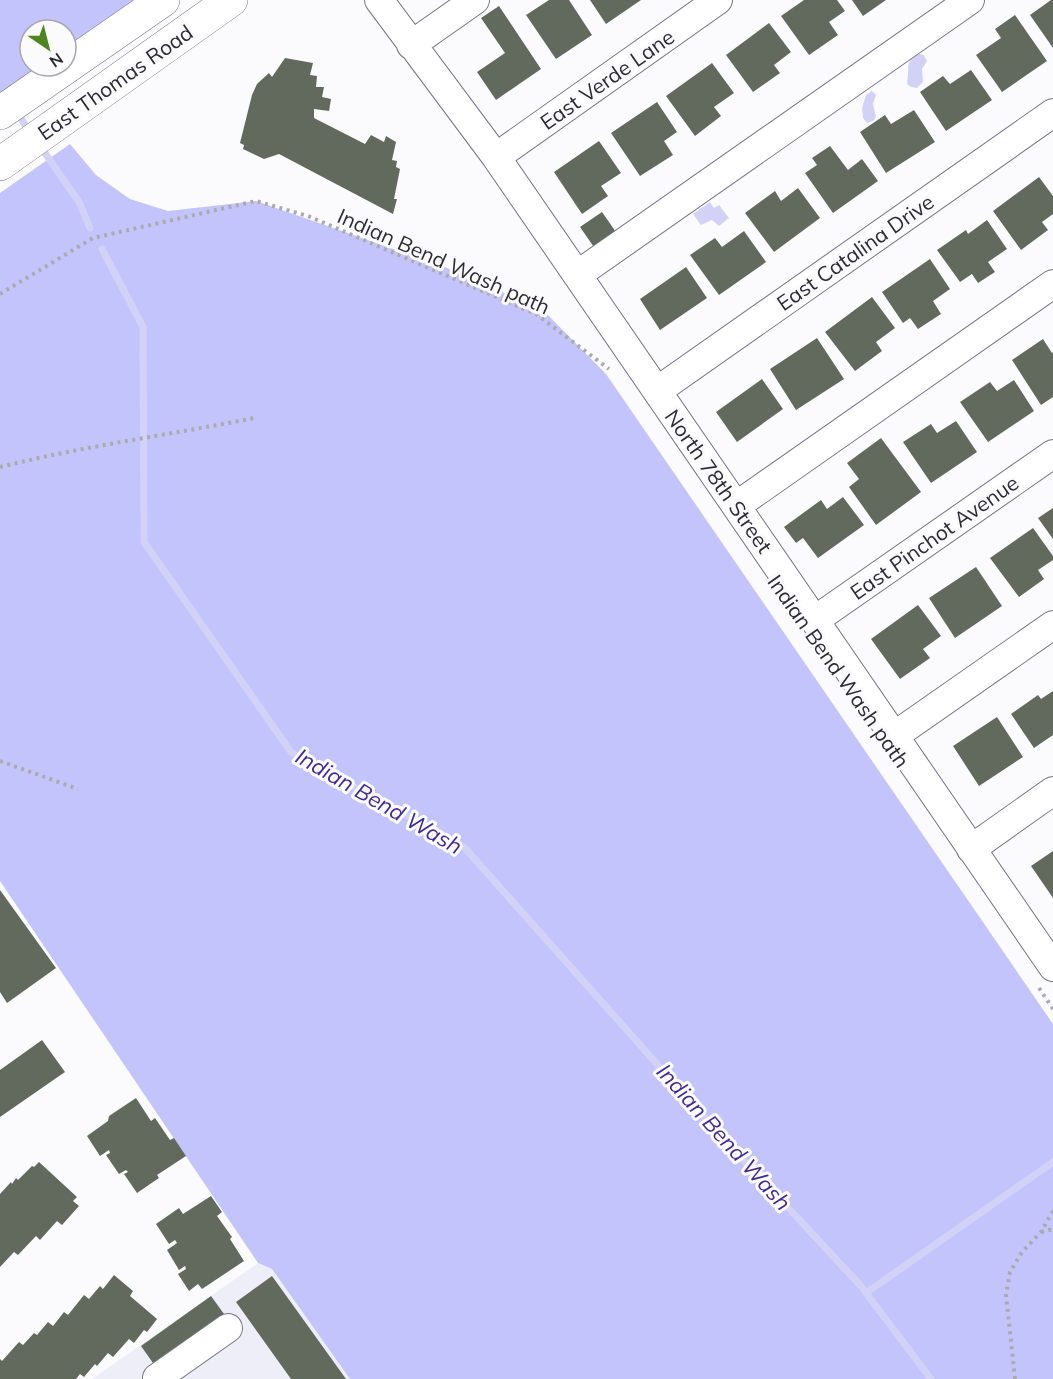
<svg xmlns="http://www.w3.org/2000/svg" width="1053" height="1379" viewBox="0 0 1053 1379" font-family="Mulish,sans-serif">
<rect width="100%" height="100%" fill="#fbfbfe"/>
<path fill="#eeeef8" d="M258 1263 272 1269 350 1379H92Z"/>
<path fill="#c4c4fd" d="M0 0H134L66 47V30H30V66H39L0 93Z
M70 144 96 175 130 199 168 211 256 201 445 267 543 310 606 374 1053 1024V1379H350L272 1269 258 1263 0 881V193Z"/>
<path fill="#d2d2f7" d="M919 54 924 55 927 61 922 69 923 82 917 88C905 86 907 84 908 74 909 62 907 61 919 54Z
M872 91 876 95 873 104 876 117 873 121 867 123 863 118 862 108 866 95Z
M710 202 714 208 719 205 729 218 719 226 712 220 701 225 693 214Z"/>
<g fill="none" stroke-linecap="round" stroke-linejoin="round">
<path stroke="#d2d2f7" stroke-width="7" d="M16 111 30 132
M40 146 79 202 90 228
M102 249 143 327 144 542 291 752 464 847 713 1127 860 1285 931 1379
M866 1293 1053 1162"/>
</g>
<path fill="#626a5d" d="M549 0H569L592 35 556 59 526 15Z
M590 0H641L606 24Z
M804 0H837L845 11 829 22 838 35 809 55 781 16Z
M852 0H886L863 16Z
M1051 0H1053V48L1030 15Z
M499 6 541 69 496 100 477 72 505 53 481 18Z
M1015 15 1047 61 1002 92 976 55 1001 38 995 29Z
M769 23 791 52 774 65 780 73 753 92 726 55Z
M285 58 313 63 310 75 317 76 316 87H324L322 97 331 99 329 111 314 109V118L365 144 371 135 384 142 386 136 396 142 392 160 397 161 396 167 400 169 394 199H397L393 214 279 154 264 159 243 149 244 145 240 143 252 95 257 84 269 73 272 77Z
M712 63 734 93 714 107 721 116 695 136 666 96Z
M971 70 992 100 946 131 920 92 943 76 950 84Z
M657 102 677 132 664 141 673 155 640 176 611 133Z
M914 110 935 142 886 173 860 132 885 115 891 124Z
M599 141 621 173 601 186 608 196 582 214 554 172Z
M830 146 848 170 862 159 878 181 833 213 805 173 817 165 812 158Z
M1039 177 1053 196V214L1042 222 1048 230 1021 250 993 211Z
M798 188 820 218 774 252 745 213 775 191 781 201Z
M602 212 618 235 596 250 580 227Z
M987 220 1007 249 988 262 995 272 978 283 972 274 960 282 937 250 966 230 968 234Z
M744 231 766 262 719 295 690 255 715 238 722 247Z
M930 259 950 289 933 301 941 314 918 329 910 318 903 323 882 292Z
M686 267 707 298 660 330 640 299Z
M872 297 895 328 876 342 882 351 855 371 825 332Z
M817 338 844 379 796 410 770 369Z
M1043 339 1052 353 1053 352V397L1041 405 1012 360Z
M762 379 783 409 737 442 716 412Z
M1014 380 1034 411 988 442 960 402 990 382 997 391Z
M956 421 977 452 931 483 903 442 931 424 937 433Z
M881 438 921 492 876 525 849 487 859 479 847 463Z
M843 497 864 525 818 558 803 538 796 543 784 527 821 500 827 509Z
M1053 508V539L1038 518Z
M1033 528 1053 556V560L1038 570 1044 579 1019 597 990 558Z
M976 567 1002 606 955 638 929 598Z
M918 605 941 636 923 649 930 658 900 679 871 639Z
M1053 691V735L1034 748 1011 714 1038 695 1041 699Z
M997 717 1023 757 979 786 953 746Z
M1053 851V898L1031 866Z
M0 890 56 968 7 1003 0 992Z
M42 1040 65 1072 0 1117V1070Z
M136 1098 151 1121 155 1118 170 1140 174 1138 186 1156 157 1175 159 1178 137 1193 124 1174 128 1172 126 1170 119 1174 106 1155 110 1153 109 1150 100 1156 87 1136 108 1121 109 1116Z
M39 1162 77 1197 73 1201 79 1206 62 1225 57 1221 40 1240 36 1236 18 1255 14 1252 0 1267V1194L11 1182 12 1184 16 1178 18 1180 32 1166 34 1167Z
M211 1196 222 1212 217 1216 232 1237 230 1239 244 1261 202 1289 198 1284 189 1291 178 1274 186 1269 185 1266 179 1270 167 1250 177 1243 175 1240 169 1244 156 1224 179 1208 183 1214Z
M114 1275 133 1291 130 1296 157 1319 147 1332 144 1330 134 1343 129 1339 113 1357 108 1353 97 1366 95 1364 84 1377 80 1374 76 1379H0V1359L2 1361 19 1342 23 1345 34 1333 37 1335 48 1322 53 1326 64 1312 68 1315 84 1295 89 1299 100 1286 103 1289Z
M272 1276 346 1379H291L236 1302Z
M211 1296 224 1314 153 1363 141 1346Z"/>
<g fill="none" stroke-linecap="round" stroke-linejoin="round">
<g stroke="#747483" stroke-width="30">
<path id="minor" d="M379 0 496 157 1053 967
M411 45 475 0
M496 157 718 0
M577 275 970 0
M657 391 1053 113
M736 506 1053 284
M815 620 1053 454
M894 736 1053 625
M971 849 1053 791
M157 1378 228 1328"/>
</g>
<g stroke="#747483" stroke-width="34">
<path id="major" d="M0 113 163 0
M0 164 231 0"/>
</g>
<path stroke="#ababaf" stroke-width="4" stroke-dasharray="3 4.5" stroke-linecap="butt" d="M0 294 93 238 256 201 308 216 536 314 609 369
M0 467C84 446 169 435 254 418
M0 761 78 789
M1039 988 1053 1009
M1041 1232 1053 1229
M1015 1379 1006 1295 1010 1272 1022 1252 1041 1232 1053 1211"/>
<use href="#minor" stroke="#fff" stroke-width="28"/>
<use href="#major" stroke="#fff" stroke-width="33"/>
</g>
<g text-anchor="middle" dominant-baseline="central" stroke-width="6" stroke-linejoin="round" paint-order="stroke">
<g font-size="21" fill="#2b2b32" stroke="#fbfbfe">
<text transform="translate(607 79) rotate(-35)">East Verde Lane</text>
<text transform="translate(115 82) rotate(-35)">East Thomas Road</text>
<text transform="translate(855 252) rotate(-35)">East Catalina Drive</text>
<text transform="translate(444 261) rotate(24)">Indian Bend Wash path</text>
<text transform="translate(719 481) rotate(55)">North 78th Street</text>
<text transform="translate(934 537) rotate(-35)">East Pinchot Avenue</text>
<text transform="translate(839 671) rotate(55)">Indian Bend Wash path</text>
</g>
<g font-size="22" font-style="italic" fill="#3f2b90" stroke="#fbfbfe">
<text transform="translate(379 801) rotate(30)">Indian Bend Wash</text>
<text transform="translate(724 1137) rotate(48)">Indian Bend Wash</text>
</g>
</g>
<g transform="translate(48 48) rotate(145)"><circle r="28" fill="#fbfbfe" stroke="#a8a8ac" stroke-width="1.5"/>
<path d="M0-4.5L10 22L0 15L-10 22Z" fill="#4d851f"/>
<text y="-9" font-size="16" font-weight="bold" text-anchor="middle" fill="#2b2b32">N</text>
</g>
</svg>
